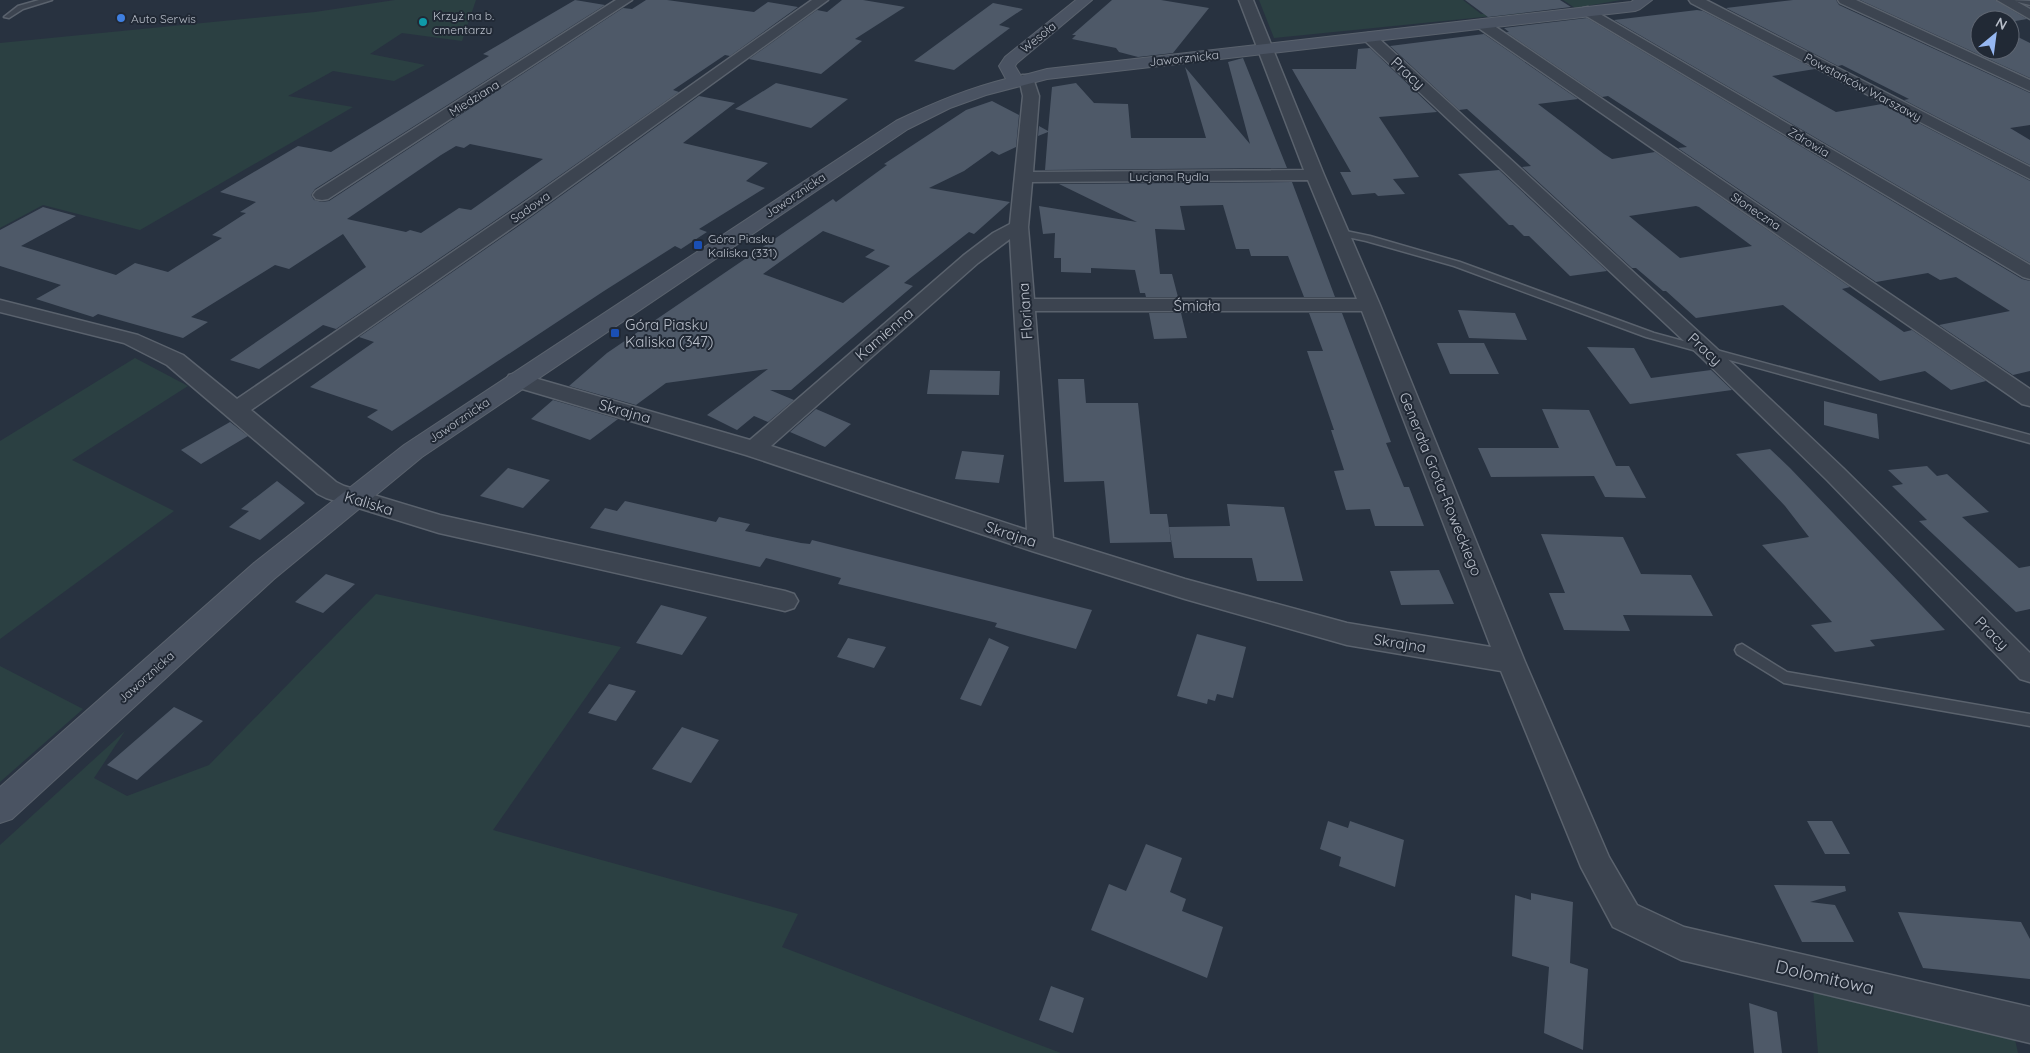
<svg xmlns="http://www.w3.org/2000/svg" width="2030" height="1053" viewBox="0 0 2030 1053" font-family="Quicksand,sans-serif">
<rect width="100%" height="100%" fill="#283240"/>
<path fill="#2b4042" d="M395 0H476L462 41 402 33 370 54 425 65 394 81 333 71 288 96 353 107 140 230 43 205 0 228V43L315 12Z
M1259 0H1463L1481 14 1518 10 1523 13 1274 38Z
M1563 0H1621L1575 8Z
M135 358 188 386 72 460 174 511 0 639V441Z
M376 594 621 647 493 830 798 914 782 947 1061 1053H0V845L125 731 94 778 127 796 209 765Z
M0 666 83 709 0 782Z
M1813 988 2014 1035 2018 1053H1818Z"/>
<path fill="#4e5968" fill-rule="evenodd" d="M575 0 605 5 315 189 311 195 314 200 322 202 329 201 623 8 632 9 646 0H667L754 12 768 2 798 7 730 56 725 55 673 90 679 92 519 204 336 329 323 325 259 369 230 360 366 267 343 234 289 269 275 265 191 317 208 322 183 338 98 314 93 317 36 299 61 285 0 266V230L43 207 76 216 21 246 116 275 135 263 168 272 222 238 212 235 246 213 240 212 256 202 220 192 298 146 331 152 489 56 483 54ZM470 144 543 159 471 210 459 208 421 233 410 230 406 232 347 219 441 155 456 146 464 148Z
M842 0H863L905 7 855 39 862 41 821 74 749 59 817 10 827 12Z
M1112 0H1161L1209 8 1173 53 1138 57 1119 52 1116 48 1072 39 1076 35H1072Z
M1465 0H1560L1571 7 1488 17Z
M1793 0H1836L1839 5 2030 93V125L2010 128 2030 140V165L1904 100 1909 99 1842 65 1838 66 1726 8Z
M1860 0H1995L2027 19 2010 22V20H1980V50H2010V33L2030 43V78Z
M993 3 1023 9 999 25 1010 28 954 70 914 61Z
M1697 10 1703 11 1815 69 1772 76 1836 112 1882 104 2030 181V263L1614 20Z
M1587 18 2022 279 2030 281V371L2013 375 1939 325 2010 311 1956 277 1940 280 1928 273 1876 282 1678 148 1687 147 1608 96 1602 97 1506 32H1509L1504 28Z
M1484 34 1578 99 1538 104 1604 154 1612 159 1655 152 1850 287 1842 289 1904 332 1912 330 1986 381 1951 390 1925 371 1880 381 1783 305 1696 318 1666 291H1663L1636 268H1632L1522 167 1531 166 1467 109 1459 110 1390 46ZM1696 206 1699 207 1752 246 1680 258 1629 216Z
M1370 48 1437 112 1379 117 1419 177 1393 179 1405 194 1378 196 1375 193 1352 195 1340 172H1351L1292 69H1356L1358 49Z
M1243 58 1287 168 1045 170 1048 132 1038 136 1039 126 1048 131 1052 87 1076 83 1094 103 1128 104 1131 138H1206L1185 67 1250 144 1228 62Z
M776 83 848 99 811 128 735 109Z
M699 96 735 103 683 143 768 163 746 181 765 188 699 229 707 232 681 249 675 246 604 291 392 431 367 417 378 410 310 387 374 342 359 337 533 216Z
M992 101 1019 115 1016 147 999 155 992 151 964 171 929 188 1010 202 974 234 969 232 904 283 913 286 791 390H770L794 400 768 422 754 416 737 430 707 415 768 369 666 383 636 405 569 386 607 353 833 199 836 202 887 165 884 164 966 110ZM823 231 875 250 865 257 890 266 843 303 763 274Z
M1499 170 1607 271 1570 276 1529 236H1524L1513 225H1509L1458 174Z
M1292 182 1335 297H1304L1288 256H1251L1249 249H1236L1223 205 1180 206 1185 230 1155 229 1160 274H1172L1178 297H1146L1145 293H1140L1135 270 1091 268V273L1061 272V258H1054L1055 233 1043 234 1039 206 1137 222 1059 184Z
M1458 310 1515 313 1527 340 1469 338Z
M1149 313H1181L1187 338 1154 339Z
M1309 313H1342L1391 442 1386 443 1404 487H1409L1424 526H1375L1370 509 1346 510 1334 471 1344 470 1331 430H1334L1307 351H1323Z
M1437 343H1484L1499 374H1450Z
M1587 347 1634 348 1651 378 1711 370 1732 390 1630 404Z
M930 370 1000 371 999 395 927 394Z
M1058 379H1084L1086 403H1138L1150 514H1167L1171 542 1110 543 1104 481 1064 482Z
M553 400 618 419 590 440 531 419Z
M1824 401 1877 414 1879 439 1824 425Z
M816 409 851 424 825 447 790 432Z
M1542 409 1589 410 1616 466H1629L1646 498 1605 497 1594 476 1491 477 1478 448H1559Z
M230 422 248 436 201 464 181 450Z
M1770 449 1790 468 1945 630 1870 640 1875 646 1835 652 1811 625 1832 622 1762 545 1809 537 1785 506 1736 454Z
M962 451 1004 455 999 483 955 479Z
M1927 466 1937 476 1947 474 1989 512 1962 517 2019 568 2030 566V609L2016 612 1919 521 1927 520 1892 486 1903 484 1888 470Z
M508 468 550 480 523 508 480 496Z
M277 481 305 503 260 540 229 527 249 511 241 509Z
M625 501 716 522 719 517 750 524 745 531 801 543 810 544 812 540 1092 610 1076 649 995 627 997 623 838 584 841 578 766 558 760 567 590 528 605 508 617 511Z
M1227 504 1284 507 1303 581H1257L1252 558H1174L1169 527 1230 526Z
M1541 534 1623 537 1641 574 1691 575 1713 616 1623 615 1630 631 1564 630 1549 593H1565Z
M1439 570 1454 604 1401 605 1390 571Z
M326 574 355 584 323 613 295 602Z
M661 605 707 617 682 655 636 643Z
M1197 634 1246 647 1233 698 1217 694 1215 701 1208 699 1207 704 1177 696Z
M848 638 886 647 874 668 837 657Z
M989 638 1009 647 981 706 960 699Z
M609 684 636 691 616 721 588 713Z
M174 707 203 721 137 780 107 765Z
M682 727 719 740 691 783 652 769Z
M1328 821 1348 828 1350 821 1404 840 1395 887 1339 866 1341 857 1320 849Z
M1807 821H1832L1850 854H1825Z
M1146 844 1182 858 1170 892 1186 899 1182 911 1223 927 1207 978 1091 930 1109 884 1126 891Z
M1774 885 1845 886 1846 891 1810 902 1835 905 1854 942H1802Z
M1531 893 1573 902 1570 963 1588 969 1583 1050 1544 1033 1549 967 1512 956 1515 895 1531 900Z
M1898 912 2021 922 2030 939V979L1923 968Z
M1051 986 1084 998 1073 1033 1039 1020Z
M1749 1003 1777 1012 1782 1053H1754Z"/>
<g fill="none" stroke-linecap="round" stroke-linejoin="round">
<g stroke="#5a626d" stroke-width="3">
<path id="lane" d="M39 0H52L23 9 9 18 4 17 18 6Z
M2010 0 2030 1V5Z
M1341 230 1370 236 1460 262 1654 333 2030 435V443L1646 337 1454 266 1366 241 1338 235V231Z
M1742 644 1787 672 2030 714V726L1784 683 1737 654 1735 650 1737 646Z"/>
</g>
<g stroke="#5a626d" stroke-width="3">
<path id="street" d="M616 0H632L328 199 322 200 316 199 313 195 316 191Z
M812 0H828L532 214 251 410 336 482 344 486 440 515 785 591 794 594 798 601 794 608 785 611 439 533 326 498 318 494 167 365 124 343 0 312V300L138 335 183 355 237 399 520 206Z
M1239 0H1253L1324 175 1380 305 1525 662 1609 857 1637 905 1684 927 2030 1007V1043L1681 960 1613 927 1581 867 1501 671 1347 645 1185 599 1032 551 746 455 509 385 506 380 509 375 517 373 750 440 964 255 993 233 1010 224 1023 96 1019 78 1022 75H1032L1039 96 1033 172 1304 170ZM1308 180 1357 299H1034L1028 227 1032 182ZM1010 239 1027 530 771 446 978 263ZM1035 311H1362L1491 647 1347 623 1185 579 1053 538Z
M1689 0H1706L2030 167V179L1691 3Z
M1838 0H1856L2030 80V91L1840 3Z
M1997 0H2014L2030 9V19Z
M1588 7 2030 265V279L2023 277 1583 14 1581 11 1583 8Z
M1482 20 1487 21 2030 389V406L2022 404 1477 27 1475 24 1477 21Z
M1369 33 1374 34 1715 347 1843 468 2030 653V682L2020 679 1827 480 1701 357 1364 40 1362 37 1364 34Z"/>
</g>
<g stroke="#5a626d" stroke-width="2">
<path id="secondary" d="M1076 0H1092L1017 63 1015 66 1021 76 1047 69 1631 2 1634 0H1652L1640 9 1635 11 1047 79 986 95 950 108 908 129 422 457 274 579 12 819 0 823V787L254 563 404 445 896 121C933 103 966 89 1006 79L999 66 1005 57Z"/>
</g>
<use href="#lane" fill="#3c4450" fill-rule="evenodd"/>
<use href="#street" fill="#3c4450" fill-rule="evenodd"/>
<use href="#secondary" fill="#4a5362" fill-rule="evenodd"/>
</g>
<circle fill="#3f7fe0" stroke="#212935" stroke-width="2" cx="121" cy="18" r="5"/>
<circle fill="#0f9aa8" stroke="#212935" stroke-width="2" cx="423" cy="22" r="5"/>
<g fill="#1a4fb4" stroke="#212935" stroke-width="2">
<rect x="693" y="240" width="10" height="10" rx="2.5"/>
<rect x="610" y="328" width="10" height="10" rx="2.5"/>
</g>
<g text-anchor="middle" dominant-baseline="central" stroke-width="4" stroke-linejoin="round" paint-order="stroke">
<g font-size="12" fill="#b9bfca" stroke="#212935" text-anchor="start">
<text x="433" y="15">Krzyż na b.<tspan x="433" dy="14">cmentarzu</tspan></text>
<text x="131" y="18">Auto Serwis</text>
<text x="708" y="238">Góra Piasku<tspan x="708" dy="14">Kaliska (331)</tspan></text>
</g>
<g font-size="12" fill="#b9bfca" stroke="#212935">
<text transform="translate(1038 37) rotate(-39)">Wesoła</text>
<text transform="translate(1184 58) rotate(-6)">Jaworznicka</text>
<text transform="translate(1863 87) rotate(28)">Powstańców Warszawy</text>
<text transform="translate(474 98) rotate(-32)">Miedziana</text>
<text transform="translate(1809 142) rotate(31)">Zdrowia</text>
<text x="1169" y="176">Lucjana Rydla</text>
<text transform="translate(795 195) rotate(-34)">Jaworznicka</text>
<text transform="translate(530 207) rotate(-35)">Sadowa</text>
<text transform="translate(1756 211) rotate(34)">Słoneczna</text>
<text transform="translate(459 420) rotate(-34)">Jaworznicka</text>
<text transform="translate(146 677) rotate(-42)">Jaworznicka</text>
</g>
<g font-size="15" fill="#b9bfca" stroke="#212935">
<text transform="translate(1408 73) rotate(43)">Pracy</text>
<text x="1197" y="305">Śmiała</text>
<text transform="translate(1025 311) rotate(-94)">Floriana</text>
<text transform="translate(884 334) rotate(-41)">Kamienna</text>
<text transform="translate(1705 349) rotate(43)">Pracy</text>
<text transform="translate(625 411) rotate(16)">Skrajna</text>
<text transform="translate(1441 484) rotate(68)">Generała Grota-Roweckiego</text>
<text transform="translate(369 503) rotate(17)">Kaliska</text>
<text transform="translate(1011 534) rotate(18)">Skrajna</text>
<text transform="translate(1992 633) rotate(45)">Pracy</text>
<text transform="translate(1400 643) rotate(9)">Skrajna</text>
</g>
<g font-size="15" fill="#b9bfca" stroke="#212935" text-anchor="start">
<text x="625" y="324">Góra Piasku<tspan x="625" dy="17">Kaliska (347)</tspan></text>
</g>
<g font-size="18" fill="#b9bfca" stroke="#212935">
<text transform="translate(1825 977) rotate(13)">Dolomitowa</text>
</g>
</g>
<g transform="translate(1995 35) rotate(29)"><circle r="24" fill="#212935" stroke="#5e6571"/>
<path d="M0-4L9 19L0 12L-9 19Z" fill="#96b7f1"/>
<text y="-8" font-size="14" font-weight="bold" text-anchor="middle" fill="#b9bfca">N</text>
</g>
</svg>
